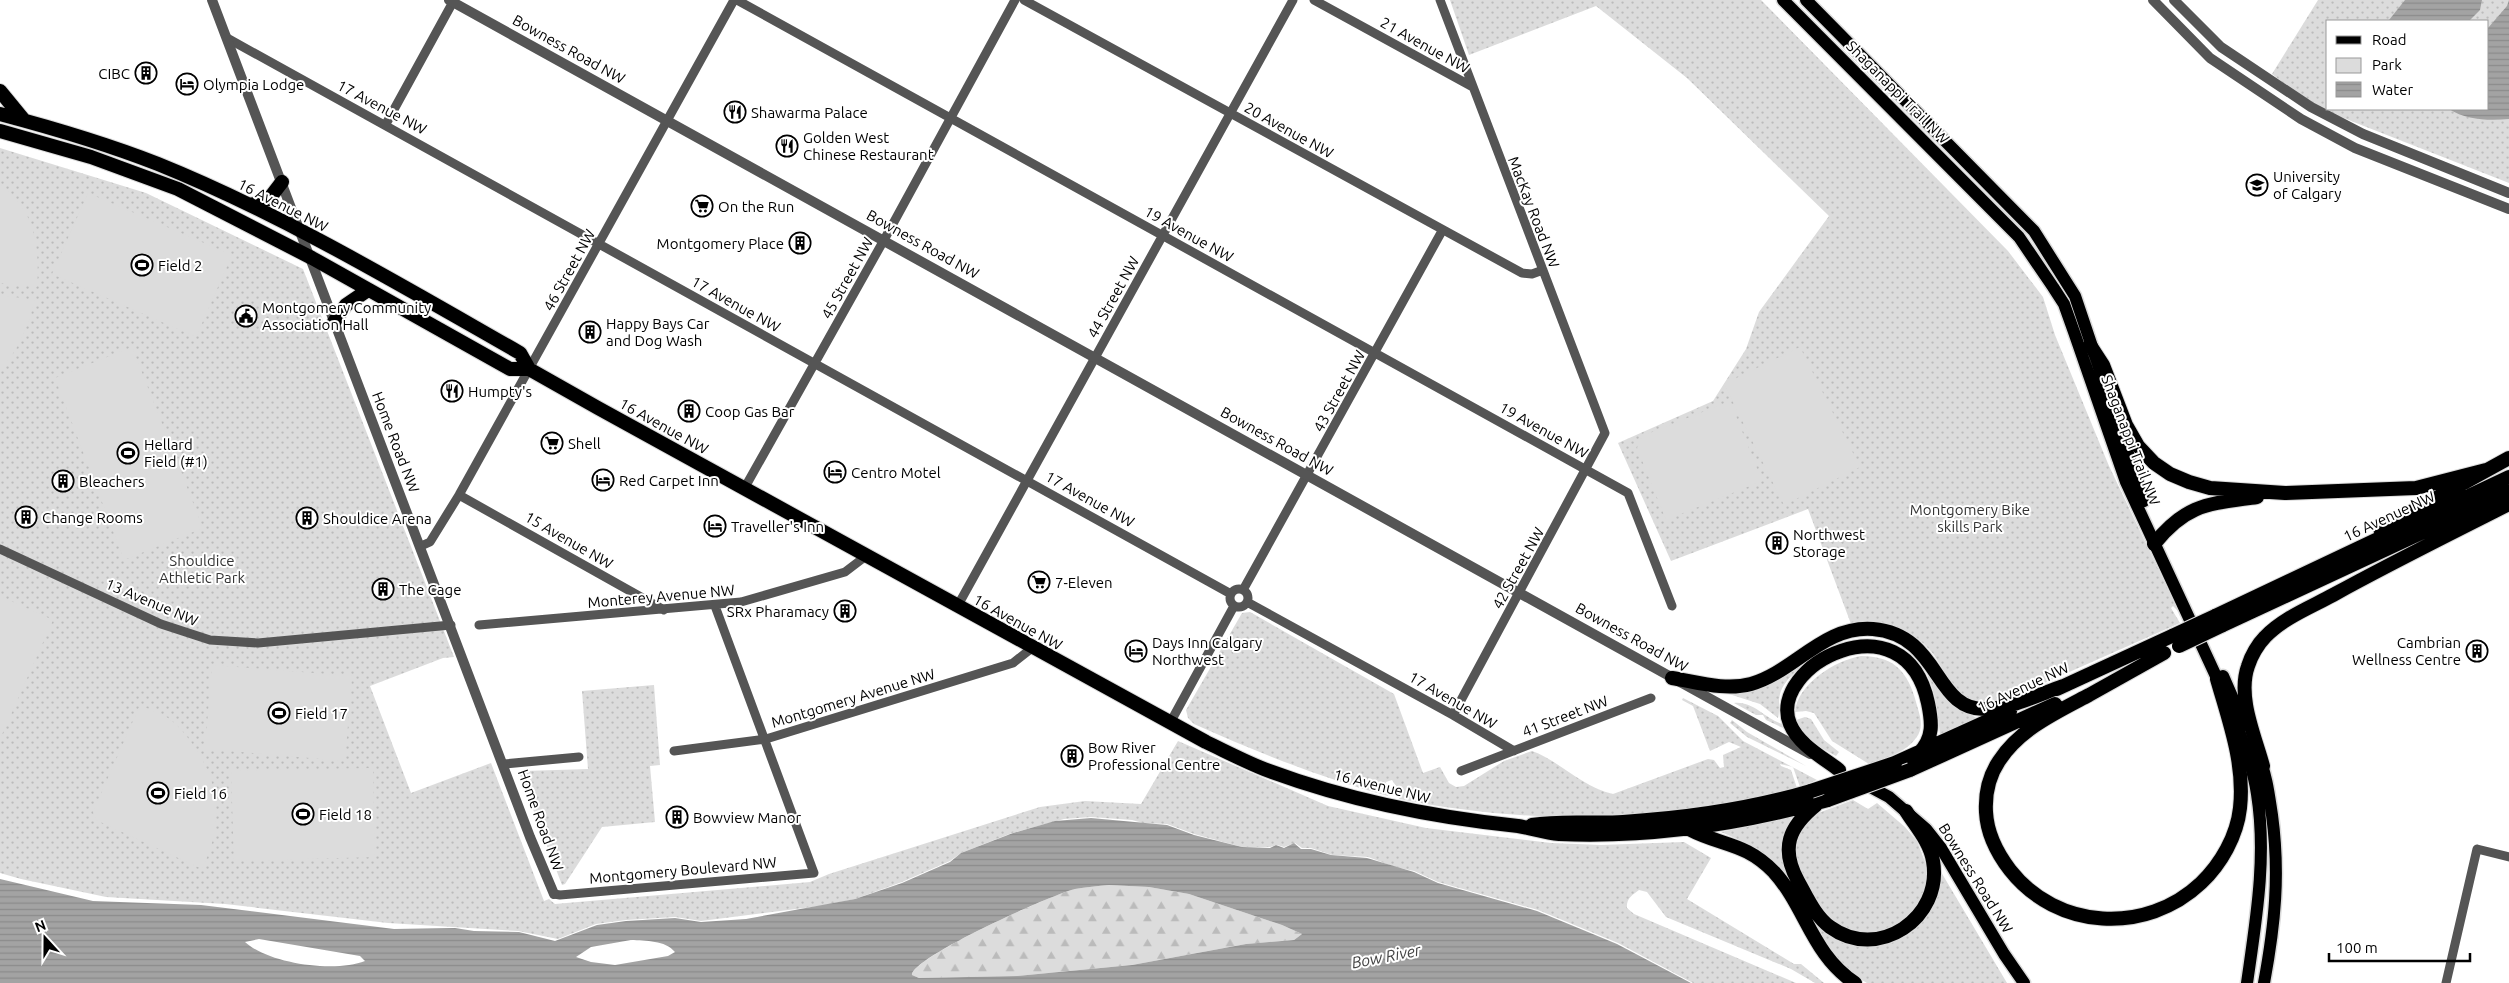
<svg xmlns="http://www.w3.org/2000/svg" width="2509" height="983" viewBox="0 0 2509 983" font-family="Ubuntu,sans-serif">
<defs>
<pattern id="green-dots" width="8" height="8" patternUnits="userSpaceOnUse" patternTransform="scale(1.25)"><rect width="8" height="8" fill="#dcdcdc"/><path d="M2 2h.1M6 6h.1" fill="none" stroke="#bbb" stroke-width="1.8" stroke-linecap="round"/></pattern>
<pattern id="forest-firs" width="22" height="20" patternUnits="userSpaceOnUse" patternTransform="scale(1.25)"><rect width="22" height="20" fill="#dcdcdc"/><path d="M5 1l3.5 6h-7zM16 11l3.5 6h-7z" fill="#bbb"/></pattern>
<pattern id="water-rules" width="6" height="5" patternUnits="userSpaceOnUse" patternTransform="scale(1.25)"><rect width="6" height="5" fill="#a3a3a3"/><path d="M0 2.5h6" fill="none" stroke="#8b8b8b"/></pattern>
</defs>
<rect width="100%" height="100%" fill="#fff"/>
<path fill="url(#green-dots)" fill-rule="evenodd" d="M1450 0H1761L2008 251 2043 297 2055 335 2109 466 2173 600 2178 611 2173 606 2171 608 2180 623 2004 701C1996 702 1985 705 1977 703 1954 697 1946 673 1934 655 1914 628 1883 622 1851 624L1808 509 1671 561 1618 443 1713 401 1746 349 1759 312 1829 216 1687 78 1596 6 1469 55Z
M2318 0H2509V183L2313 106 2272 74ZM2328 21H2488V109H2328Z
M0 148 146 193 303 269 454 657 443 658 370 686 411 793 491 763 544 901 549 899 555 904 810 882 829 874 1040 807 1085 801 1141 804 1178 741 1328 806 1426 828 1551 843 1601 845 1684 842 1711 858 1687 899 1794 964H1801L1824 983H1815L1791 969 1666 917 1647 892 1639 890C1632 895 1626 899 1627 908L1634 914 1796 983H1693L1618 943 1538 910 1438 882 1414 871 1395 867 1368 857 1332 855 1311 848H1302L1295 843 1284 847 1277 845 1270 847H1242L1194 834 1167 824 1143 823 1132 820 1091 817 1064 819 1012 833 961 853 950 861 902 882 855 899 820 906 701 921 675 917 626 920 596 924 558 939 518 931 388 923 225 904 106 897 21 879 0 873Z
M1250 612 1394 694 1423 773 1440 767 1449 783 1456 787 1464 786 1504 761 1532 751C1560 761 1583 788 1613 794L1708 759 1714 760 1720 768 1724 767 1723 755 1741 747 1729 742 1710 751 1693 706 1682 700 1683 698 1718 716 1743 741 1817 780 1800 787 1793 767 1780 764 1781 766 1791 770 1797 788C1668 824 1530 825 1399 799L1400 792 1392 780 1386 782 1388 796C1321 778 1257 752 1194 724L1188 718 1186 710 1242 613Z
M1861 656C1899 656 1910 677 1918 709 1921 719 1923 729 1916 738 1905 753 1886 758 1869 764L1832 741 1814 713 1806 711 1795 712C1797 684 1836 660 1861 656Z
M1810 658C1801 670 1785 677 1780 694 1778 702 1780 711 1778 718L1760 704 1729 694 1746 691Z
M1929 670 1949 701 1978 719 1940 736C1938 714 1936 693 1926 672Z
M654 685 660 765 650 766 655 822 602 827 565 884 562 885 520 775 524 771 588 769 582 691Z
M1734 703C1754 701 1765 719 1782 724L1783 728 1766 720 1763 715H1756Z
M1805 717 1811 719 1824 740 1839 752 1836 756C1818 746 1804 740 1796 720Z
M1732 720 1747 732 1806 766 1747 737 1730 723Z
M1853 800 1868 809 1877 803 1905 827 1917 841 1927 867V880L1924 895 1918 907 1898 926 1881 932 1857 933 1840 927 1820 910 1796 864 1794 851 1799 833 1813 815Z
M1789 817H1792C1776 850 1782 865 1798 896L1762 854 1744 842 1721 832Z
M1941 872 2007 983H1867C1839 967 1829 948 1813 921 1847 956 1908 954 1931 909 1937 897 1935 882 1941 872Z"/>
<path fill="url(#forest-firs)" d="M1109 885 1149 887 1189 894 1282 925 1302 934 1294 940 1246 944 1132 965 1017 976 919 978 912 975C913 957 1053 894 1075 889 1086 887 1098 886 1109 885Z"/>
<path fill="#dcdcdc" d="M0 185C35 208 40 248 37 287L0 283Z
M88 193 232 255 196 337 52 274Z
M0 295 35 300C28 326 19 350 0 370Z
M132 347 203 528 124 560 55 378Z
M1800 347 1860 467 1784 505 1724 384Z
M1730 401 1762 481 1666 520 1637 448 1642 436Z
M0 596 53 620 0 739Z
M212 665 352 676 345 761 205 749Z
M140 705C148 709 157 712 165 716 178 724 188 737 196 749 222 789 222 827 202 869L96 820 93 812Z
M373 768 375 857 234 861 231 771Z"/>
<path fill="url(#water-rules)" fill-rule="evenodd" d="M2405 0H2482L2480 10 2469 21H2384L2389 20Z
M2509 0V119C2489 121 2466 120 2449 109H2488V28L2507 6Z
M1091 818 1167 825 1194 835 1242 847 1270 848 1276 845 1284 848 1294 843 1301 849H1311L1331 855 1367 858 1414 872 1438 883 1537 911 1617 944 1691 983H0V879L93 901 201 905 394 929 455 928 474 931 519 932 555 941 597 925 626 921 675 918 701 922 746 919 855 899 902 883 950 862 961 853 1013 833 1055 821ZM1109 885 1149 887 1189 894 1282 925 1302 934 1294 940 1246 944 1132 965 1017 976 919 978 912 975C912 957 1053 894 1075 889 1086 887 1098 886 1109 885ZM259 939 360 956 365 961C335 973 269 964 245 942ZM631 940C646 941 665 940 675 952L668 956 615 965 591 962 576 957 591 947Z"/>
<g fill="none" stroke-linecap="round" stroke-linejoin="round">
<g stroke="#dbdbdb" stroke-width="15">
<path id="primary" d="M1783 0 2019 237 2053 287 2064 304 2074 332 2126 482 2221 687
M1806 0 2034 231 2075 296 2144 501
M2223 676 2244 724
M2234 717C2243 742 2253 767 2257 794 2267 857 2256 920 2247 983
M2259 758C2267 776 2269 796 2272 815 2280 874 2275 924 2264 983
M1861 782 1889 797 1926 829 1941 848 2004 954 2024 983"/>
</g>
<g stroke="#dbdbdb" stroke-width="16">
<path id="trunk" d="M0 91 23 119
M0 114C53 128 107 144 158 164 282 214 404 287 520 353L529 369 598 408 1206 742C1225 751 1244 761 1264 769 1346 800 1431 817 1518 826 1531 828 1545 833 1559 834 1649 838 1741 824 1828 800
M0 131 91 157 178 189 312 258 510 369H529
M251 205 269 199 282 182
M334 322 346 305 368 290
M2090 345 2103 365 2126 425 2138 446 2154 463 2170 474 2189 482 2210 488 2285 493 2416 488 2486 470
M2380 529 2509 458
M2154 544C2187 503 2209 504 2257 497
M2215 616 2509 477
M2221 626 2509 492
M2164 653C2139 667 2114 681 2089 695 2055 713 2020 729 1999 761 1989 776 1985 794 1986 812 1987 833 1997 853 2010 870 2057 930 2146 935 2201 883 2221 864 2237 836 2240 808 2245 764 2229 721 2217 679
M1672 678C1697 682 1725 691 1751 684 1794 672 1824 625 1873 629 1942 635 1933 712 1987 709 2012 708 2040 694 2063 686
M2057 689 2174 635
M1895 763 2010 711
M2263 766C2255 736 2237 697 2248 666 2251 656 2258 644 2265 637 2283 618 2311 607 2333 595 2391 563 2450 534 2509 504
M1839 770C1822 757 1799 745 1790 724 1766 666 1905 594 1928 703 1932 722 1934 738 1919 753
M1910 770 2055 704
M1816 805C1789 827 1780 848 1798 881 1807 897 1815 916 1830 927 1878 962 1943 918 1933 861 1930 842 1916 827 1906 811
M1532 825C1562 820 1592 824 1623 822 1687 818 1750 809 1811 791
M1689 829C1721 846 1745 842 1774 872 1806 907 1812 955 1855 983"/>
</g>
<path stroke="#555" stroke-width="9" d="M737 0 1628 493 1672 606
M1024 0 1522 273 1532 274 1543 270
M1314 0 1471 86
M1440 0 1605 433 1453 715
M227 38 1231 594
M386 124 454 0
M744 489 889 231 1015 0
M459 495 664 610
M421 546 430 542 459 495 734 0
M0 549 161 624 210 640 258 643 451 625
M1230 598a9 9 0 1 1 18 0a9 9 0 1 1-18 0Z
M1243 590 1442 231
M1247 602 1453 715 1514 751
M957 607 1293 0
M479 625 741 602 845 572 866 556
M1170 723 1234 606
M674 751 766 739 1013 663 1032 648
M504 764 579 757
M1461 771 1651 698
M554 894 560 895 814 873 715 606
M2446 983 2477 849 2509 857"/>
<path stroke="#555" stroke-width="10" d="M212 0 530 837 554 894
M449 0 1810 754
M2153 0 2210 58 2301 119 2355 148 2509 209
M2174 0 2221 47 2311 107 2363 134 2509 193"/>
<use href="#primary" stroke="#000" stroke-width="12"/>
<use href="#trunk" stroke="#000" stroke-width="14"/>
<g stroke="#dbdbdb" stroke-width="16" stroke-linecap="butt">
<path id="trunk-bridge" d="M2174 635 2215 616
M2179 646 2221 626
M1811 791 1895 763
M1828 800 1910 770"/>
</g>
<use href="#trunk-bridge" stroke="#000" stroke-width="14"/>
</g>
<defs>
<g id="building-ring" transform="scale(1.125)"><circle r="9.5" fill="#fff" stroke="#000" stroke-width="1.5"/><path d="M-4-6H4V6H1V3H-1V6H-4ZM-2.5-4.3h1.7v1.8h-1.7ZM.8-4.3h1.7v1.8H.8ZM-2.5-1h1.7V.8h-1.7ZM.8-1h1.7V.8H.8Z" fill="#000"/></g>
<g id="hotel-ring" transform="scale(1.125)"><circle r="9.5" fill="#fff" stroke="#000" stroke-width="1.5"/><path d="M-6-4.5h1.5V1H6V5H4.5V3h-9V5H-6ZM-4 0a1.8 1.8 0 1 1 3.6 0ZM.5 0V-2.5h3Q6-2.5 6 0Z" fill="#000"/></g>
<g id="restaurant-ring" transform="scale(1.125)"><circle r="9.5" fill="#fff" stroke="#000" stroke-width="1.5"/><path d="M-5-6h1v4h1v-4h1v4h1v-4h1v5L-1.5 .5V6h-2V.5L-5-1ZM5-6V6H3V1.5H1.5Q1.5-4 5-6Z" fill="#000"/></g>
<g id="university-ring" transform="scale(1.125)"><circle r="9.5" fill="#fff" stroke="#000" stroke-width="1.5"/><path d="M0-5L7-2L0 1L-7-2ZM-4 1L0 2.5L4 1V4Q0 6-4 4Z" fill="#000"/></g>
<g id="supermarket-ring" transform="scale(1.125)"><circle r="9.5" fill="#fff" stroke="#000" stroke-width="1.5"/><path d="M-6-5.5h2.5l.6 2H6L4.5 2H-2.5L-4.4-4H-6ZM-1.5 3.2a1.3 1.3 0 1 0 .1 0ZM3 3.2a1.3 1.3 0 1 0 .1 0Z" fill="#000"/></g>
<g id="stadium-ring" transform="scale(1.125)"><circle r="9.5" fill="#fff" stroke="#000" stroke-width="1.5"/><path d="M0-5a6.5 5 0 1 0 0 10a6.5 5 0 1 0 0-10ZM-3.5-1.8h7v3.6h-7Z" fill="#000"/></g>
<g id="civic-ring" transform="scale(1.125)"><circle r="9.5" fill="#fff" stroke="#000" stroke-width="1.5"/><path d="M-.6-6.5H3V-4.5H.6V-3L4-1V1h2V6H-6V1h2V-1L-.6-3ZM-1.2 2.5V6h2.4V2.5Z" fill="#000"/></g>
</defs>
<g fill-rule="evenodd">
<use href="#building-ring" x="146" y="73"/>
<use href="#hotel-ring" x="187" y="84"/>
<use href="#restaurant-ring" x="735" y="112"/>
<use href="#restaurant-ring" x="787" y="146"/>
<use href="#university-ring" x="2257" y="185"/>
<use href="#supermarket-ring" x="702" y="206"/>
<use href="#building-ring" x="800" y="243"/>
<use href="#stadium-ring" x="142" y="265"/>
<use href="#civic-ring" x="246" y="316"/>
<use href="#building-ring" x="590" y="332"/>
<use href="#restaurant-ring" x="452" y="391"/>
<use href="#building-ring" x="689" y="411"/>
<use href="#supermarket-ring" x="552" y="443"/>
<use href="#stadium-ring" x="128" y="453"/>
<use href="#hotel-ring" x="835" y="472"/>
<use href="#hotel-ring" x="603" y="480"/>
<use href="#building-ring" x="63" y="481"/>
<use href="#building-ring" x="26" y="517"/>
<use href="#building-ring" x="307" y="518"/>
<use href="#hotel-ring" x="715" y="526"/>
<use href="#building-ring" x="1777" y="543"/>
<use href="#supermarket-ring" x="1039" y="582"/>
<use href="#building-ring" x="383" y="589"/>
<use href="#building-ring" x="845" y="611"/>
<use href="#hotel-ring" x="1136" y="651"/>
<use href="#building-ring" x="2477" y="651"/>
<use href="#stadium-ring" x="279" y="713"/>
<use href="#building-ring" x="1072" y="756"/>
<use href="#stadium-ring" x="158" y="793"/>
<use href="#stadium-ring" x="303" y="814"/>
<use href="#building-ring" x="677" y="817"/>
</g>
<g text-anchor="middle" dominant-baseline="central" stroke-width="4" stroke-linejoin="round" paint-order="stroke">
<g font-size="15" fill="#000" stroke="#fff">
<text transform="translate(1425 45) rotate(29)">21 Avenue NW</text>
<text transform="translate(569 49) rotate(29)">Bowness Road NW</text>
<text transform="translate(1898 92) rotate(45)">Shaganappi Trail NW</text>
<text transform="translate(382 107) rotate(28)">17 Avenue NW</text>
<text transform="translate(1289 130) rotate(29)">20 Avenue NW</text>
<text transform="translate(283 205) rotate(27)">16 Avenue NW</text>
<text transform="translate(1534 212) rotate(69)">MacKay Road NW</text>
<text transform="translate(1189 234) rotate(29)">19 Avenue NW</text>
<text transform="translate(923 244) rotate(29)">Bowness Road NW</text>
<text transform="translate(569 270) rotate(-61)">46 Street NW</text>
<text transform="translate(847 278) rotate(-61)">45 Street NW</text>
<text transform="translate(1113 297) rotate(-61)">44 Street NW</text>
<text transform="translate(736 304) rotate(29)">17 Avenue NW</text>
<text transform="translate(1339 391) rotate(-61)">43 Street NW</text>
<text transform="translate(664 426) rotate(29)">16 Avenue NW</text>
<text transform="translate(1544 430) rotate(29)">19 Avenue NW</text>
<text transform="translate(2131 440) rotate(69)">Shaganappi Trail NW</text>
<text transform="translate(1277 441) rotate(29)">Bowness Road NW</text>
<text transform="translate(396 442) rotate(69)">Home Road NW</text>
<text transform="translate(1090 499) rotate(29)">17 Avenue NW</text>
<text transform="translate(2389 516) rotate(-25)">16 Avenue NW</text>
<text transform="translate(569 540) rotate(30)">15 Avenue NW</text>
<text transform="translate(1518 568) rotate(-61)">42 Street NW</text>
<text transform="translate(661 596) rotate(-5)">Monterey Avenue NW</text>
<text transform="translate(152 602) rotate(23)">13 Avenue NW</text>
<text transform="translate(1018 622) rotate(29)">16 Avenue NW</text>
<text transform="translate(1632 637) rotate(29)">Bowness Road NW</text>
<text transform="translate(2023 687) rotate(-25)">16 Avenue NW</text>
<text transform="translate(853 698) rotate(-17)">Montgomery Avenue NW</text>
<text transform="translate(1453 700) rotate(30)">17 Avenue NW</text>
<text transform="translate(1565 716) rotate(-21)">41 Street NW</text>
<text transform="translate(1382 786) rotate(14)">16 Avenue NW</text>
<text transform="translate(541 820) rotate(70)">Home Road NW</text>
<text transform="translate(683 870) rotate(-5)">Montgomery Boulevard NW</text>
<text transform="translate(1976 878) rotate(58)">Bowness Road NW</text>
</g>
<g font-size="15" fill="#000" stroke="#fff" text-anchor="start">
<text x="130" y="73" text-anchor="end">CIBC</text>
<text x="203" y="84">Olympia Lodge</text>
<text x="751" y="112">Shawarma Palace</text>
<text x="803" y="137">Golden West<tspan x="803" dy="17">Chinese Restaurant</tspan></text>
<text x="2273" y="176">University<tspan x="2273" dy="17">of Calgary</tspan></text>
<text x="718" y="206">On the Run</text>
<text x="784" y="243" text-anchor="end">Montgomery Place</text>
<text x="158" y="265">Field 2</text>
<text x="262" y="307">Montgomery Community<tspan x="262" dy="17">Association Hall</tspan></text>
<text x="606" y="323">Happy Bays Car<tspan x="606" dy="17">and Dog Wash</tspan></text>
<text x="468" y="391">Humpty's</text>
<text x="705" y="411">Coop Gas Bar</text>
<text x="568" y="443">Shell</text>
<text x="144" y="444">Hellard<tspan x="144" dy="17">Field (#1)</tspan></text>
<text x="851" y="472">Centro Motel</text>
<text x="619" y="480">Red Carpet Inn</text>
<text x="79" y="481">Bleachers</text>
<text x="42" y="517">Change Rooms</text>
<text x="323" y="518">Shouldice Arena</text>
<text x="731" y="526">Traveller's Inn</text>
<text x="1793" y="534">Northwest<tspan x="1793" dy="17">Storage</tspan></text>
<text x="1055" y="582">7-Eleven</text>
<text x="399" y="589">The Cage</text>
<text x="829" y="611" text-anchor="end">SRx Pharamacy</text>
<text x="1152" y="642">Days Inn Calgary<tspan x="1152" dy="17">Northwest</tspan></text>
<text x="2461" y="642" text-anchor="end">Cambrian<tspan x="2461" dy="17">Wellness Centre</tspan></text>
<text x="295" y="713">Field 17</text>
<text x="1088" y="747">Bow River<tspan x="1088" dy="17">Professional Centre</tspan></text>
<text x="174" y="793">Field 16</text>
<text x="319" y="814">Field 18</text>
<text x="693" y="817">Bowview Manor</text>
</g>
<g font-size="15" fill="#333" stroke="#fff">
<text x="1970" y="509">Montgomery Bike<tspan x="1970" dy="17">skills Park</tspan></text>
<text x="202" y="560">Shouldice<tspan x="202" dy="17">Athletic Park</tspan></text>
</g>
<g font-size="16" font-style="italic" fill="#444" stroke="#fff">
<text transform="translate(1386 956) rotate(-11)">Bow River</text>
</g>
</g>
<rect x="2326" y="20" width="162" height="90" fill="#ffffff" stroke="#999999"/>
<rect x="2336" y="36" width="25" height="8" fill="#000000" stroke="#999999"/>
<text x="2372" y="45" font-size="15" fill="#000000">Road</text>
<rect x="2336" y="58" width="25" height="15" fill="#dcdcdc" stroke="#999999"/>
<text x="2372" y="70" font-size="15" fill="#000000">Park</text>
<rect x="2336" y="82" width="25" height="15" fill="url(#water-rules)" stroke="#999999"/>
<text x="2372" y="95" font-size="15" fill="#000000">Water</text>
<g transform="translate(45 938) rotate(339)" stroke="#ffffff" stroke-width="4" paint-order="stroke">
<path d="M0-4L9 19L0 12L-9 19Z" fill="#000000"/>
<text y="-8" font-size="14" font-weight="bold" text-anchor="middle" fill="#000000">N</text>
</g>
<path d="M2329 953v8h141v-8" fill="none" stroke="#000000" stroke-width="2.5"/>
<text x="2336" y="953" font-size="15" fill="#000000" stroke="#ffffff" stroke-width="4" paint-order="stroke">100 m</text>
</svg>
